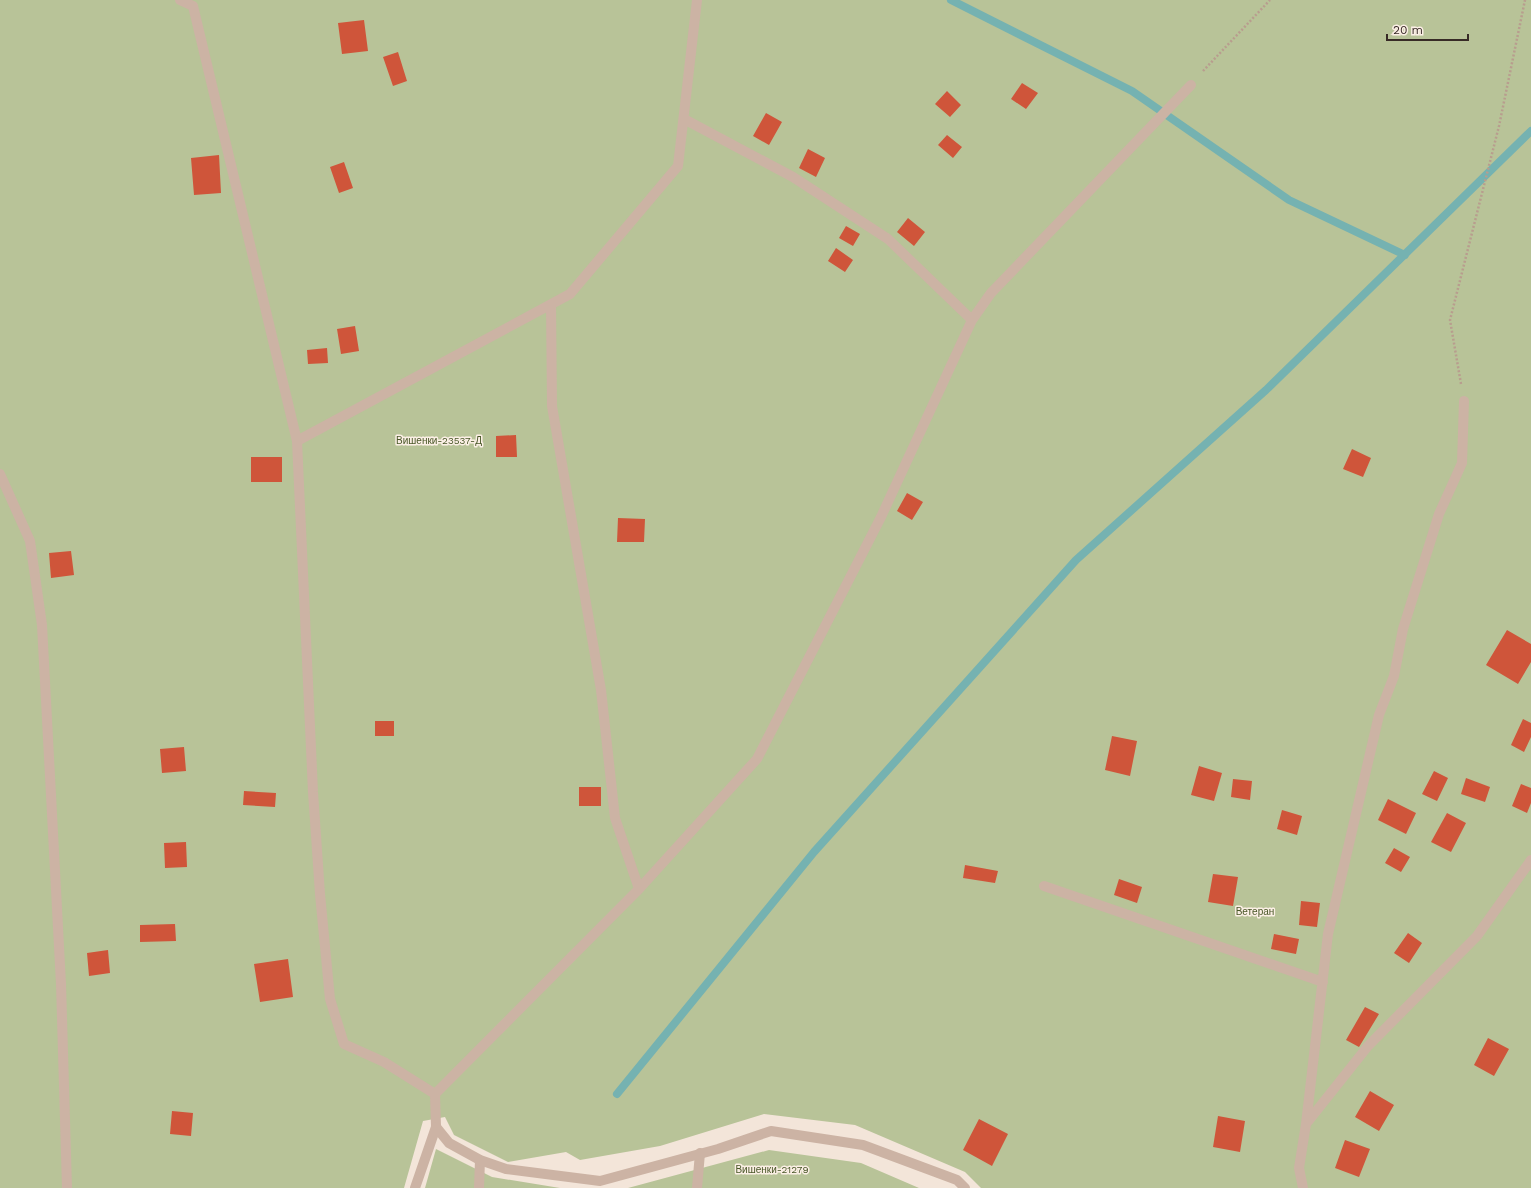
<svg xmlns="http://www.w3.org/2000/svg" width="1531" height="1188" viewBox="0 0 1531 1188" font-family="'Work Sans',sans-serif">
<rect width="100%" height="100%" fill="#f3e5d9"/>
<path fill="#b8c398" d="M0 0H1531V1188H981L965 1172 855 1125 764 1114 660 1146 580 1160 566 1152 508 1162 454 1135 445 1117 423 1121 404 1188H0Z
M436 1149 492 1177 560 1188H425Z
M769 1150 861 1163 919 1188H628Z"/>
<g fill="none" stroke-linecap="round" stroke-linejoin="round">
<path stroke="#75b2b1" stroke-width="8" d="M951 0 1132 91 1289 200 1405 255
M617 1094 814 852 1076 560 1266 390 1531 131"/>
</g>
<path fill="#cf553a" d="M364 20 368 51 342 54 338 23Z
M398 52 407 81 393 86 383 57Z
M1022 83 1038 93 1026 109 1011 99Z
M947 91 961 105 950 117 935 104Z
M766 113 782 122 769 145 753 136Z
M947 135 962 147 953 158 938 145Z
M808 149 825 158 816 177 799 168Z
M219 155 221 193 194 195 191 158Z
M344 162 353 188 339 193 330 167Z
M908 218 925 232 914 246 897 232Z
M846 226 860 234 853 246 839 238Z
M836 248 853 260 845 272 828 261Z
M355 326 359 351 341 354 337 329Z
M327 348 328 363 308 364 307 350Z
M516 435 517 457H496V436Z
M1352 449 1371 458 1363 477 1343 469Z
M251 457H282V482H251Z
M907 493 923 502 912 520 897 511Z
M618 518 645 519 644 542H617Z
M71 551 74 575 51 578 49 553Z
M1507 630 1531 644V662L1518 684 1486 665Z
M1523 719 1531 723V737L1524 752 1511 745Z
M375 721H394V736H375Z
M1112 736 1137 741 1130 776 1105 770Z
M184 747 186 771 162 773 160 749Z
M1199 766 1222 773 1214 801 1191 795Z
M1434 771 1448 778 1437 801 1422 794Z
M1466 778 1490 787 1485 802 1461 794Z
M1233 779 1252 781 1250 800 1231 797Z
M1521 784 1531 788V803L1527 813 1512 806Z
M579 787H601V806H579Z
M244 791 276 793 275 807 243 805Z
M1388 799 1416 813 1406 834 1378 820Z
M1282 810 1302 816 1297 835 1277 829Z
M1447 813 1466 823 1451 852 1431 842Z
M186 842 187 867 165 868 164 843Z
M1394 848 1410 857 1401 872 1385 863Z
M965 865 998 871 995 883 963 878Z
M1213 874 1238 877 1233 906 1208 902Z
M1119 879 1142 887 1137 903 1114 895Z
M1301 901 1320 903 1317 927 1299 925Z
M175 924 176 941 140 942V925Z
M1408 933 1422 943 1409 963 1394 953Z
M1274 934 1299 939 1296 954 1271 949Z
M108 950 110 973 89 976 87 953Z
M288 959 293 997 260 1002 254 964Z
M1365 1007 1379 1014 1359 1047 1346 1040Z
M1488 1038 1509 1049 1494 1076 1474 1065Z
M1370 1091 1394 1105 1379 1131 1355 1117Z
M172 1111 193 1113 191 1136 170 1134Z
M1218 1116 1245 1121 1240 1152 1213 1147Z
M979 1119 1008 1134 992 1166 963 1150Z
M1345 1140 1370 1149 1359 1177 1335 1168Z"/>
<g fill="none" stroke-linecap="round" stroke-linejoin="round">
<path stroke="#b89d8e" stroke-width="2.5" stroke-dasharray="2 2" stroke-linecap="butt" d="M1203 71 1270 0
M1461 384 1450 320 1499 126 1525 0"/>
<path stroke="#ccb3a4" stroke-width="10" d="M180 0 193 6 297 441 313 792 320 894 330 999 344 1044 384 1062 435 1094
M684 119 793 177 888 239 972 320
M551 305 552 406 601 690 615 818 639 889
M297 441 570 294 678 166 697 0
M0 474 30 541 42 625 61 984 67 1188
M1044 886 1323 982
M1306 1124 1328 934 1379 715 1394 676 1403 629 1439 514 1462 463 1464 401
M436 1127 435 1094 639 889 757 759 881 517 972 320 991 293 1191 85
M479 1188 480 1160
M697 1188 700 1153
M1303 1188 1299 1168 1306 1124 1368 1046 1477 936 1531 860"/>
<path stroke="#ccb3a4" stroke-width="10" d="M436 1127 449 1143 480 1160 506 1169 600 1181 718 1149 771 1131 863 1145 957 1180 965 1188
M415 1188 436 1127"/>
</g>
<g text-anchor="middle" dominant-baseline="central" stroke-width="3" stroke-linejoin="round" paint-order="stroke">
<g font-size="10" fill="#495728" stroke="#fbefe5">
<text x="439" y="440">Вишенки-23537-Д</text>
<text x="1255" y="911">Ветеран</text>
<text x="772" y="1169">Вишенки-21279</text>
</g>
</g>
<path d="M1387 34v6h81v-6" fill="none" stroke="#372a26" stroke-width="2"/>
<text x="1393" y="34" font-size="12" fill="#372a26" stroke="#fbefe5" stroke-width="3" paint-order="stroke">20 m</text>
</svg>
